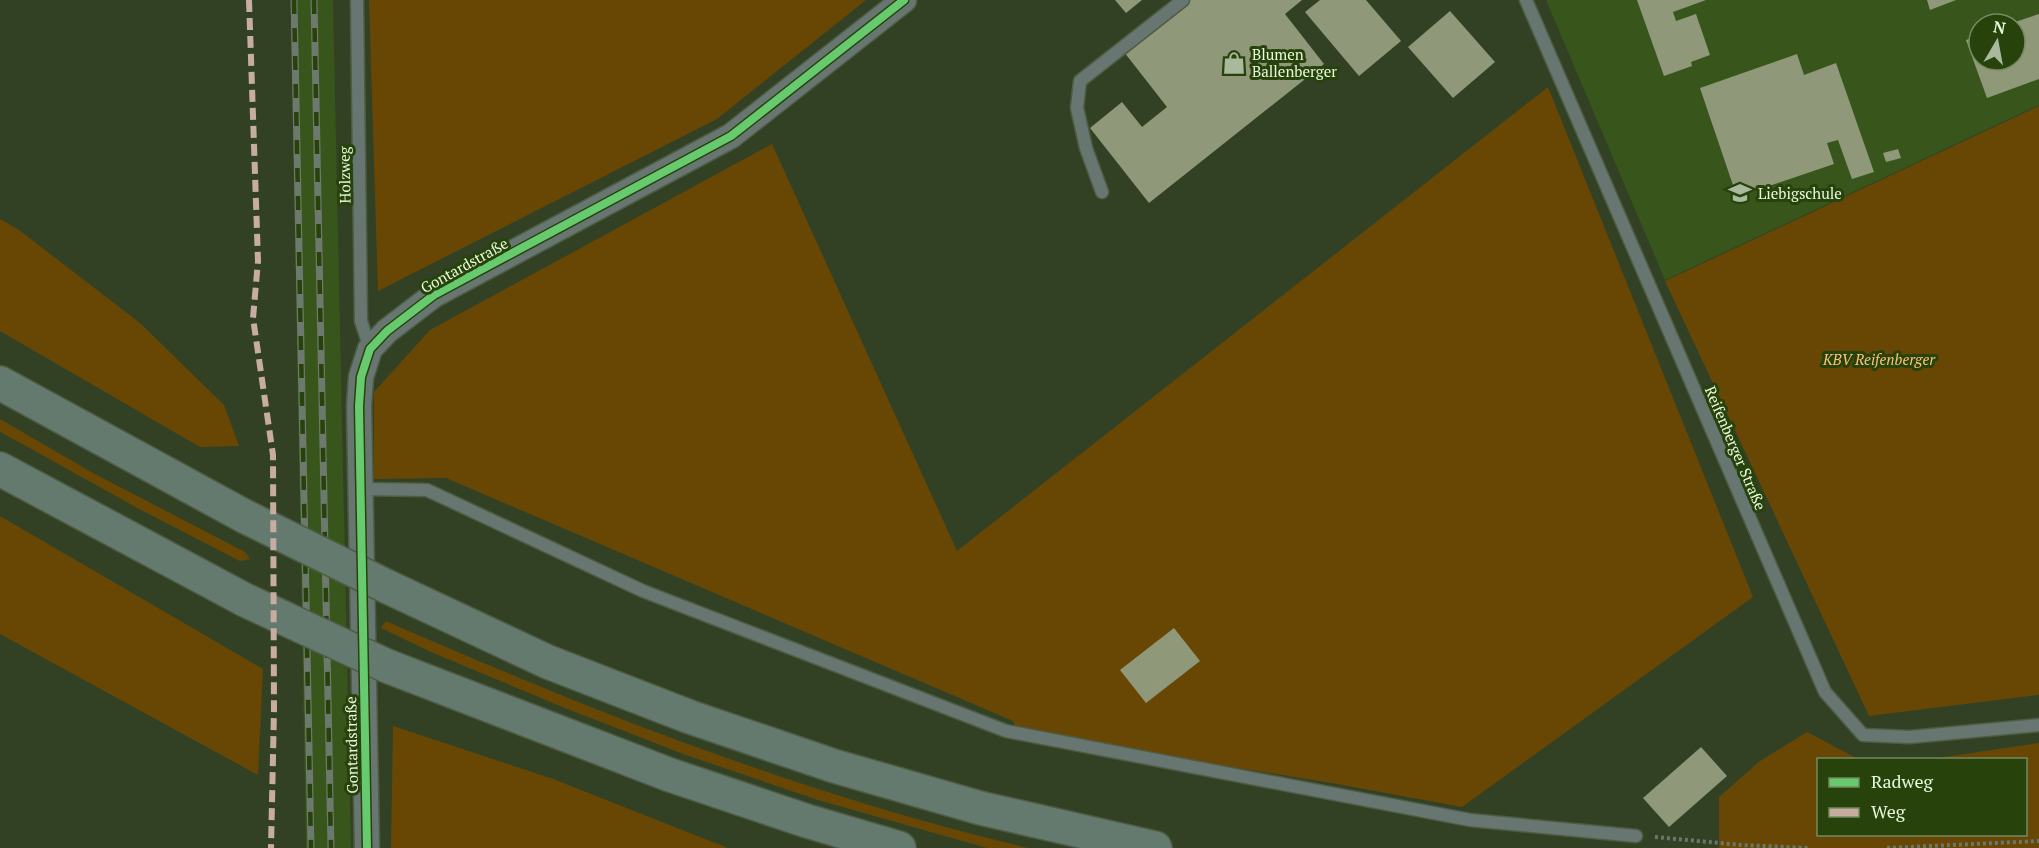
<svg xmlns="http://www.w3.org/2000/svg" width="2039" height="848" viewBox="0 0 2039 848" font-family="'PT Serif',serif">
<rect width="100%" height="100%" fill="#324124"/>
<path fill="#38551c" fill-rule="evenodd" d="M291 0H333L351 848H306Z
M1546 0H2039V105L1665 280ZM1979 24H2015V60H1979Z"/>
<path fill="#684705" d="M369 0H866L717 119 378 291Z
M1548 87 1753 597 1462 807 1337 784 1017 732 1013 721 446 478 374 479V392L430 330 772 144 957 551Z
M2039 106V695L1869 716 1665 281Z
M0 219 19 230 140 323 224 405 239 446 200 447 0 331Z
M0 419 93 473 245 552 250 559 240 561 139 509 17 441 0 432Z
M0 516 263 669 258 775 0 634Z
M386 621C594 712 807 796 1028 848H987L818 800 686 755 565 708 431 652 381 628Z
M393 726 553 779 728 848H391Z
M1807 732 1858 759 1818 760V834H2026V760L1931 759 2039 743V848H1719V797L1760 761Z"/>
<path fill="#90987a" d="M1115 0H1142L1126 13Z
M1190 0H1302L1285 14 1324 64 1149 203 1090 128 1122 102 1142 127 1167 107 1124 52Z
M1320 0H1366L1401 41 1359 76 1305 12Z
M1637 0H1706L1673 12 1676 21 1696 14 1710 55 1691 62 1692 66 1664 76Z
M1927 0H1956L1930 10Z
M1450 11 1495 62 1453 98 1408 47Z
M2039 14V79L1987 98 1966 40 1979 35V60H2015V22Z
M1797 54 1804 75 1836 63 1874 172 1852 179 1838 140 1827 143 1834 164 1737 197 1700 88Z
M1898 149 1901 158 1886 162 1883 153Z
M1174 628 1200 661 1146 703 1120 670Z
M1701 747 1727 776 1669 827 1643 798Z"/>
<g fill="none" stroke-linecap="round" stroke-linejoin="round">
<g stroke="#4f5c44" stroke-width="15">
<path id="lane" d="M357 0 361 321 370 349
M1526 0 1825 692 1863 735 1910 737 2039 725
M1102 192 1086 148 1077 108 1080 81 1183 0
M360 489 427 490 643 591 1006 731 1470 820 1636 836"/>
</g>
<g stroke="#4f5c44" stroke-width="27">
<path id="street" d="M367 848 359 406 361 377 370 349 387 331 434 295 731 136 904 0"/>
</g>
<g stroke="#4f5c44" stroke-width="36">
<path id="highway" d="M0 383 244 516
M0 469 245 600
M388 587 548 662 690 717 834 766 980 808 1155 848
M387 666 670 775 807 821 899 848"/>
</g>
<path stroke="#69776a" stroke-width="4" stroke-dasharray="3 3" stroke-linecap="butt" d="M1655 837 1741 845 1809 848
M1887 848 2039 841"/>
<use href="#lane" stroke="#677671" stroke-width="12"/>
<use href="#street" stroke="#677671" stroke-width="24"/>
<use href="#highway" stroke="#657a6f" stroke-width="33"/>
<g stroke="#6d796d" stroke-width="7">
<path id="rail" d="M294 0 311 848
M314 0 331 848"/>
</g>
<use href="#rail" stroke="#27420b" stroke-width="4.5" stroke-dasharray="14" stroke-linecap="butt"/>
<g stroke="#4f5c44" stroke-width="36" stroke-linecap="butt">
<path id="highway-bridge" d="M244 516 388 587
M245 600 387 666"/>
</g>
<use href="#highway-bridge" stroke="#657a6f" stroke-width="33"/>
<path stroke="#c7aca2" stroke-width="6" stroke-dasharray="12 6" stroke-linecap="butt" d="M249 0 258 261 253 318 273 455 274 710 271 848"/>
<g stroke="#27420b" stroke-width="11">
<path id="cycleway" d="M367 848 359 406 361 377 370 349 387 331 434 295 731 136 904 0"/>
</g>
<use href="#cycleway" stroke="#67ca6e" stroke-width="8"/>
</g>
<defs>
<g id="shop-bare" transform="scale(1.8)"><path d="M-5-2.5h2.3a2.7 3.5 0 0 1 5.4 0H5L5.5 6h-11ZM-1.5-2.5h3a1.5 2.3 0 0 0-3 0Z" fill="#a8b99c" stroke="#27420b" stroke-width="2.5" paint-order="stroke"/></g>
<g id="school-bare" transform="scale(1.8)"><path d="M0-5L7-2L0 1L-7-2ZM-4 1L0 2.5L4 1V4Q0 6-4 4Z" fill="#a8b99c" stroke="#27420b" stroke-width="2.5" paint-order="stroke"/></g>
</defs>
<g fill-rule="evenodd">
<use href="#shop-bare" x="1234" y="63"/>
<use href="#school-bare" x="1740" y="193"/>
</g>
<g text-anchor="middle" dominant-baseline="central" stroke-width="6" stroke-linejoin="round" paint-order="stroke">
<g font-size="15" fill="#e8f9dc" stroke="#27420b" text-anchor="start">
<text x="1252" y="54">Blumen<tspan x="1252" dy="17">Ballenberger</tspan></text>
<text x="1758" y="193">Liebigschule</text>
</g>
<g font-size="15" fill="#e8f9dc" stroke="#27420b">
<text transform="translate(344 175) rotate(-91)">Holzweg</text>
<text transform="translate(464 265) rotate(-29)">Gontardstraße</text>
<text transform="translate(1736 448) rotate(67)">Reifenberger Straße</text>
<text transform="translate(351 745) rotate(-91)">Gontardstraße</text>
</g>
<g font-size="15" font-style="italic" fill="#fbc178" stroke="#27420b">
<text x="1879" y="359">KBV Reifenberger</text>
</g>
</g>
<rect x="1817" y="758" width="210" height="78" fill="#27420b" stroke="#748b5f" stroke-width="1.5"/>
<rect x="1829" y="778" width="30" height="9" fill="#67ca6e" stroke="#748b5f" stroke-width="1.5"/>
<text x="1871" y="788" font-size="18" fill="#e8f9dc">Radweg</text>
<rect x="1829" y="808" width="30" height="9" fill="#c7aca2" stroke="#748b5f" stroke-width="1.5"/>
<text x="1871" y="818" font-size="18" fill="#e8f9dc">Weg</text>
<g transform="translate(1997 42) rotate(10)"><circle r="28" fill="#27420b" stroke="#748b5f" stroke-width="1.5"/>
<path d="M0-4.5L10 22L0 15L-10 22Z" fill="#a8b99c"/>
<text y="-9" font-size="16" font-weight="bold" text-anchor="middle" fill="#e8f9dc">N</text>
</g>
</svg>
